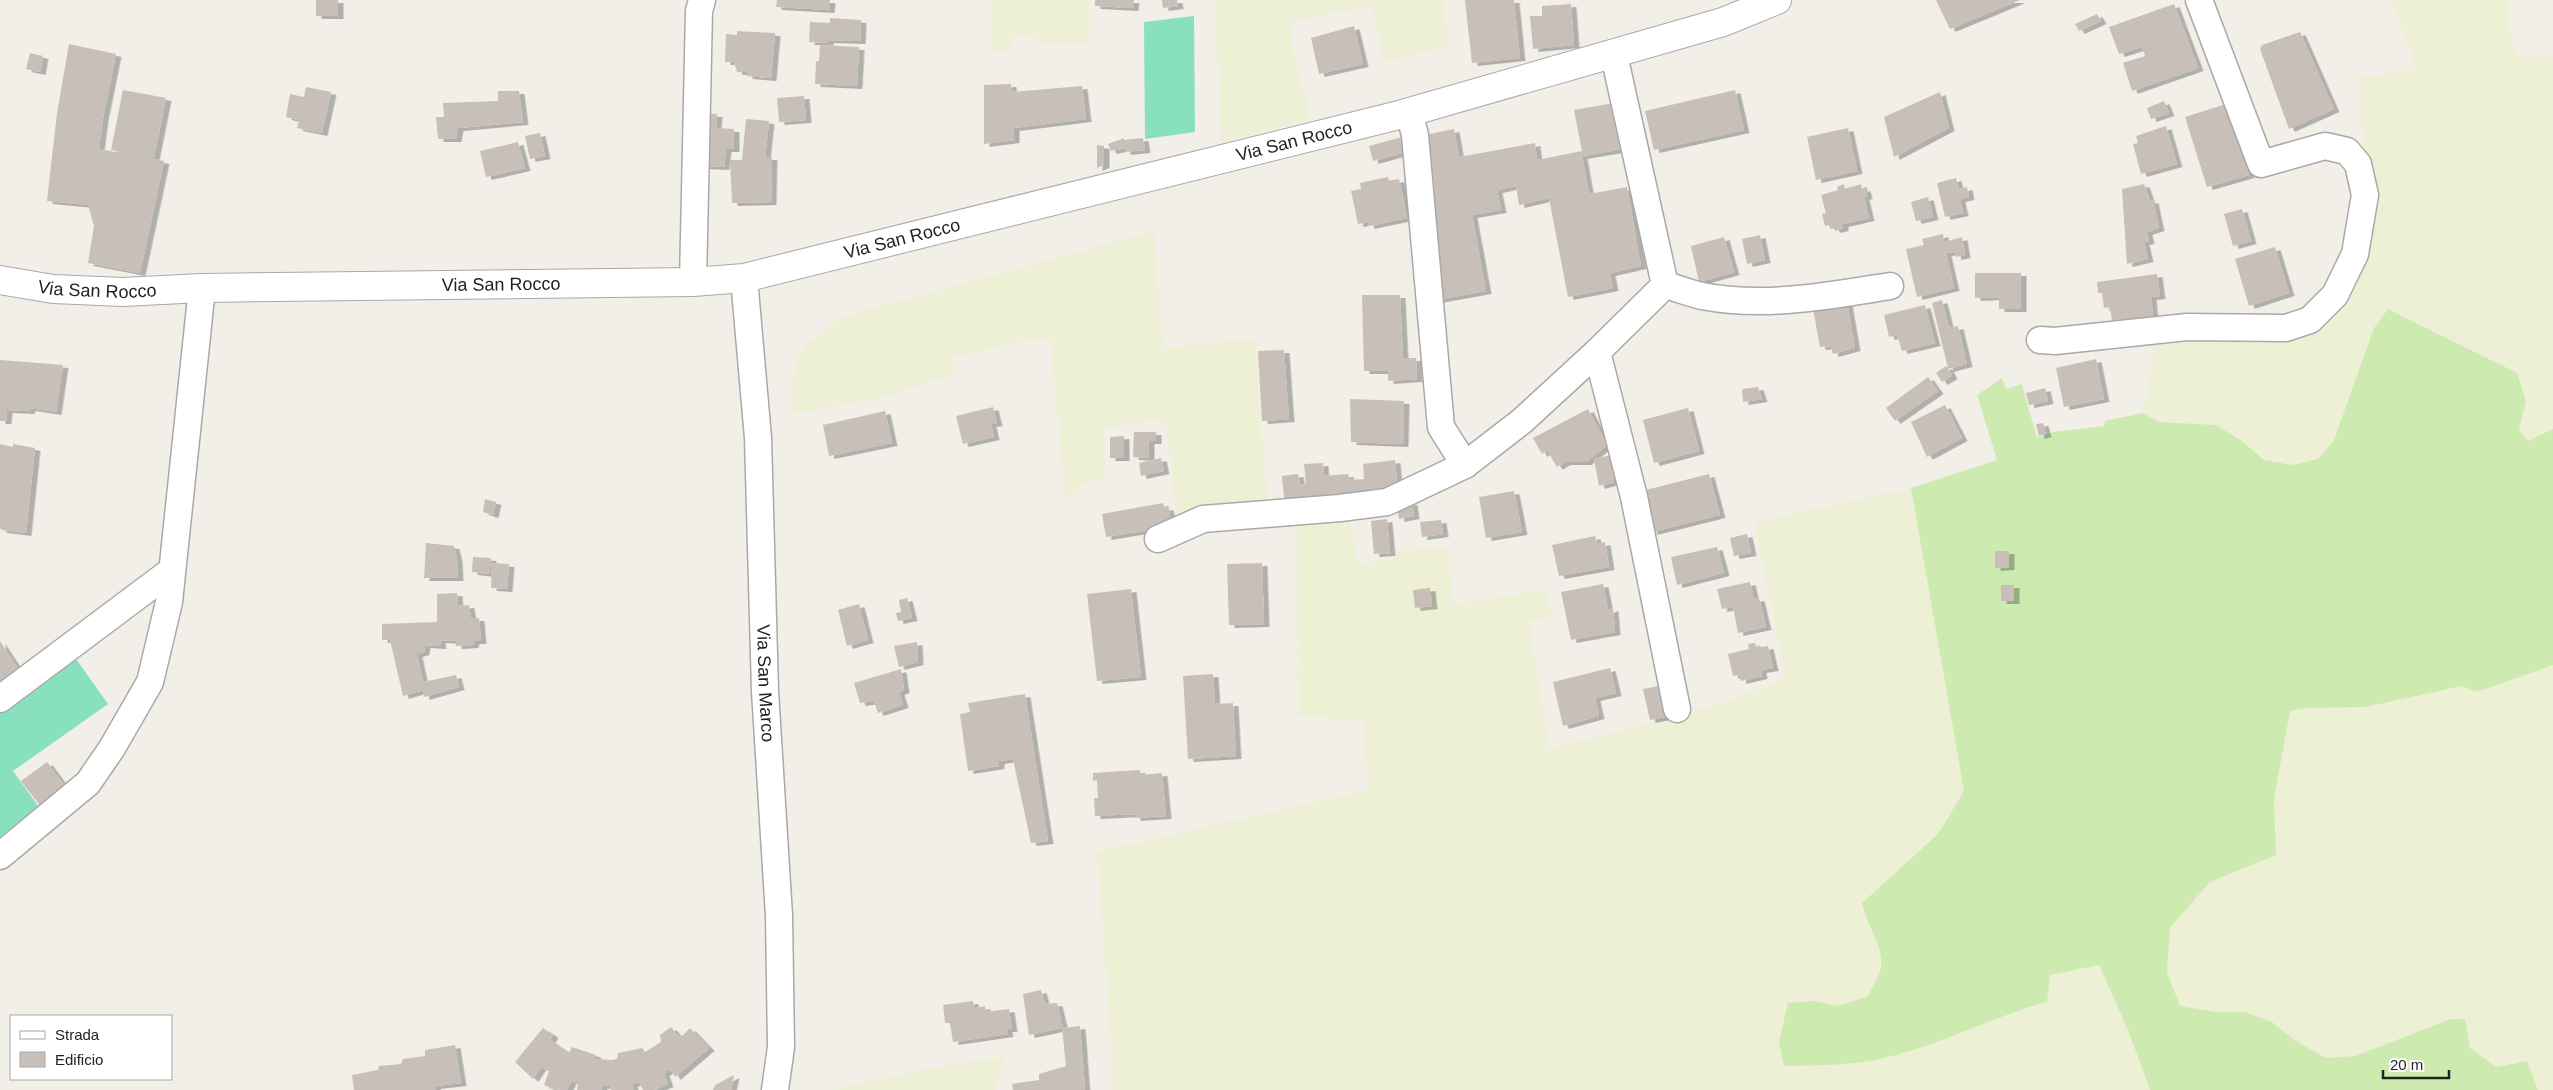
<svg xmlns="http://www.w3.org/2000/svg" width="2553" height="1090" viewBox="0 0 2553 1090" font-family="Arial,sans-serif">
<defs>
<filter id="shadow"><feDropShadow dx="5.5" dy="3" stdDeviation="0" flood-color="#0004"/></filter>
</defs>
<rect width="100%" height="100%" fill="#f2efe9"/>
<path fill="#eef0d5" d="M991 0H1089V42H1038L1037 37H1011L1010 50H990Z
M1215 0H1444L1449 47 1384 62 1372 6 1291 22 1293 50 1311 119 1221 143Z
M2392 0H2510V35L2520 57 2553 55V429L2527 441 2519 429 2526 401 2374 328 2334 440 2318 459 2293 465 2264 460 2242 441 2216 425 2159 422 2143 413 2156 341 2323 321 2365 171 2358 76H2372L2416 69Z
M1154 231 1163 348 1255 339 1267 499 1265 505 1178 525 1166 424 1153 421 1103 428 1106 477 1083 485 1066 501 1050 338 1025 341 951 357 954 376 902 390 895 396 791 414V388L798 355 811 340 845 316Z
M1911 488 1964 791 1938 834 1862 903 1864 915 1877 941 1881 970 1867 996 1839 1006 1814 1001 1784 1066 1846 1064 1879 1059 2047 1002 2050 975 2099 965 2128 1030 2150 1090H1112L1113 1070 1097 852 1367 790 1365 721 1298 716 1297 522 1350 516 1357 563 1394 560 1397 552 1447 547 1453 604 1546 590 1553 615 1529 622 1549 749 1726 703 1786 677 1754 522Z
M2553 665V1090H2538L2527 1061 2496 1067 2470 1048 2451 1019 2355 1056 2326 1058 2296 1041 2272 1022 2245 1012H2216L2179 1006 2167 972 2170 928 2210 882 2276 855 2274 800 2290 711 2307 708 2366 707 2462 686 2477 692Z
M1005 1057 995 1090H831L924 1069Z"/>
<path fill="#cdebb0" d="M2388 309 2517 373 2526 401 2519 429 2528 441 2553 429V665L2477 692 2462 686 2366 707 2307 708 2290 711 2274 800 2276 855 2210 882 2170 928 2167 972 2180 1006 2216 1012H2245L2272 1022 2296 1041 2326 1058 2355 1056 2451 1019H2465L2470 1048 2496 1067 2527 1061 2538 1090H2150L2128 1030 2099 965 2050 975 2047 1002C1990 1018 1938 1046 1880 1059 1848 1066 1816 1065 1784 1066L1779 1042 1788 1003 1814 1001 1839 1006 1868 996C1871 988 1878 979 1880 971 1887 949 1865 924 1862 903L1938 834 1964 791 1911 488 1997 460 1977 395 2002 378 2006 389 2022 384 2037 438 2053 432 2104 426 2105 421 2143 413 2159 422 2216 425 2242 441 2264 460 2293 465 2318 459 2334 440 2374 328Z"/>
<path fill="#88e0be" d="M1194 16 1195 132 1145 139 1144 22Z
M76 659 108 704 13 771 44 814 0 845V713Z"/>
<path fill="#c7bfb8" filter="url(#shadow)" d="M316 0H338V16H316Z
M777 0H830L829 10 776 7Z
M1095 0H1134L1133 8 1095 6Z
M1162 0H1177L1178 6 1163 8Z
M1465 0H1514L1520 58 1472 63Z
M1936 0H2020L1950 29Z
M1571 4 1574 45 1533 49 1530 16H1542V6Z
M2174 4 2198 68 2132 91 2123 63 2145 56 2142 47 2119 54 2109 27Z
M2097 14 2101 21 2079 31 2075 24Z
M830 18 861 20 860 41 828 40V43L809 42 810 22 830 23Z
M1354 26 1363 64 1319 74 1311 38Z
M737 31 775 33 771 78 747 76V72H737L734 62H725L726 34 737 35Z
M2300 32 2334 109 2289 129 2260 49 2262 45Z
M69 44 116 54 103 118 99 149 164 161 140 273 88 263 94 226 88 205 47 201 57 113Z
M820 45 859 47 857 86 815 84 816 61H819Z
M30 53 43 56 40 72 26 69Z
M1011 84 1012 92 1082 86 1086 119 1014 128V140L984 144V85Z
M306 87 331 92 322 133 297 128 299 120 286 117 290 94 304 97Z
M123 90 166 98 154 158 111 150Z
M1735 90 1744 130 1654 150 1645 111Z
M498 91H519L523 122 458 128 456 139H438L436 117H444L443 103 498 101Z
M1940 92 1949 128 1894 157 1884 117Z
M804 96 806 120 779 122 777 98Z
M2164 101 2169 113 2151 119 2147 108Z
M1614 103 1623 149 1582 156 1589 194 1627 187 1641 266 1610 273 1613 288 1568 297 1549 198 1519 205 1516 186 1497 190 1501 210 1472 215 1486 291 1436 300 1424 184 1434 182 1425 135 1454 129 1459 157 1535 143 1537 160 1582 151 1574 110Z
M2226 104 2249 175 2207 187 2185 117Z
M702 113 717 114 716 128 734 129V149H726L724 167 699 166Z
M746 119 769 121 765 157H772L771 202 732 203 730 160H742Z
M2166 126 2177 164 2141 174 2133 144 2138 143 2136 136Z
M1848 128 1857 171 1816 180 1807 137Z
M540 133 545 156 530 159 525 136Z
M1406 136 1409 151 1373 161 1369 146Z
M1124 138V140L1143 138 1145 150 1125 152V148L1111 151 1108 144Z
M518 142 525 168 486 177 480 151Z
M1097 145 1104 146V165L1097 168Z
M1388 177 1389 181 1399 179 1407 218 1369 226 1368 222 1358 224 1351 191 1361 189 1360 183Z
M1956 178 1959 189 1967 187 1969 197 1960 199 1963 213 1945 217 1937 183Z
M1844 184 1845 189 1861 184 1862 189 1865 188 1867 196 1864 197 1869 218 1843 224V228L1835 230 1833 227 1830 228 1829 225 1825 226 1822 214 1826 213 1821 195 1838 190 1837 187Z
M2144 184 2150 201 2153 200 2159 228 2147 232 2149 241 2144 242 2148 259 2127 264 2122 189Z
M1928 197 1933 217 1916 221 1911 202Z
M2242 209 2251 241 2233 246 2224 214Z
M1943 234 1944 242 1962 237 1965 255 1956 257 1955 252 1946 253 1954 288 1917 297 1906 249 1924 245 1922 239Z
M1760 235 1765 260 1747 264 1742 239Z
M1724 237 1734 272 1699 282 1691 246Z
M2275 247 2289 293 2249 306 2235 259Z
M1975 273H2021V309H1999V297L1975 298Z
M2157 274 2160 296 2151 297 2153 316 2112 321 2110 307 2104 308 2102 293H2098L2097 282Z
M1362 295H1400L1403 358H1416L1417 379 1388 381V371H1364Z
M1942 300 1949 328 1958 326 1967 364 1948 369 1952 376 1942 382 1936 373 1946 366 1948 368 1932 303Z
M1847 302 1855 348 1833 354 1831 346 1820 347 1813 309Z
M1925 305 1935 343 1902 351 1897 335 1889 337 1884 315Z
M1284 350 1289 419 1262 421 1258 351Z
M2096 359 2104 399 2064 407 2056 368Z
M0 360 63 365 56 412 30 408 29 411 7 410 6 421H0Z
M1928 377 1938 391 1895 421 1886 408Z
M1758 387 1762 399 1743 402 1742 389Z
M2045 388 2048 401 2029 405 2026 393Z
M1350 399 1404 401 1403 444 1351 442Z
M1945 405 1962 438 1927 457 1911 422Z
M993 407 997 423 991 424 994 437 963 444 956 416Z
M1688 408 1699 451 1654 463 1643 420Z
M1588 409 1607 445 1586 462H1565L1557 467 1547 450 1542 454 1533 438Z
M885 411 892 443 829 456 823 425Z
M2043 423 2046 434 2039 436 2036 424Z
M1134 432H1156V441H1149V458L1133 457Z
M1124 436V458H1110V437Z
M0 444 13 447V444L35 448 26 533 2 530 0 528Z
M1611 455 1614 482 1599 486 1594 459Z
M1161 458 1164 471 1141 476 1139 463Z
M1395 460 1398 493 1285 506 1282 476 1298 474 1300 485 1306 484 1304 464 1323 463 1324 476 1348 474 1350 480 1364 479 1363 464Z
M1709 474 1720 515 1652 532 1642 491Z
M1514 491 1522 532 1486 538 1479 497Z
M485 499 496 502 493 515 483 512Z
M1412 502 1414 516 1399 519 1397 504Z
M1163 503 1164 508 1168 507 1172 526 1106 537 1102 514Z
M1387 519 1390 553 1374 554 1371 521Z
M1441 520 1443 534 1422 537 1420 522Z
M1747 534 1751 553 1734 556 1730 538Z
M1595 536 1597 544 1605 542 1609 567 1559 576 1552 545Z
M426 543 454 546 457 559 458 578H424Z
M1717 547 1724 573 1677 585 1671 557Z
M1995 551H2009V567L1995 568Z
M473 557 491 558 489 574 472 572Z
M492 563 509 564 507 589 491 588Z
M1262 563 1264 624 1229 625 1227 564Z
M1750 582 1754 599 1759 598 1766 627 1738 633 1733 607 1722 609 1717 589Z
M1603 584 1608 610 1613 608 1615 632 1571 640 1561 592Z
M2001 585H2014V601H2001Z
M1430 588 1432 606 1415 608 1413 590Z
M1131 589 1141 677 1097 681 1087 594Z
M457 593 458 606 469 605 471 618H479L481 641H474L473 645 456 646V641L440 640 441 646 425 645 424 652 417 654 423 682 456 675 459 687 424 697 423 690 403 696 390 640H382V624L437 622V594Z
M907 598 912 618 898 621 896 613 901 612 899 600Z
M859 604 868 640 847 646 838 610Z
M0 641 19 670 0 682Z
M917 642 918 662 899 667 894 646Z
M1755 643 1756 648 1768 646 1773 668 1761 670 1762 676 1741 681 1740 675 1733 676 1728 654 1749 649 1748 644Z
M1610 668 1616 693 1595 698 1599 716 1563 726 1553 682Z
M901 669 904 690 899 692 903 705 878 713 874 701 860 703 854 683Z
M1213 674 1215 704 1233 703 1236 756 1188 759 1183 676Z
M1663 685 1670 716 1650 720 1643 689Z
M1025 694 1048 841 1031 843 1013 759 999 761V766L968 771 960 714 970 712 968 703Z
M47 762 69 792 44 811 21 781Z
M1140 770V775L1162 773 1166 816 1135 818V814L1095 816 1094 798H1098L1097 780 1093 781V773Z
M1041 990 1045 1004 1057 1003 1063 1028 1080 1026 1085 1090H1013L1012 1084 1039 1080V1074L1066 1066 1062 1028 1029 1035 1023 994Z
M973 1001 974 1008 985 1006 986 1012 1009 1009 1012 1029H1007L1008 1034 953 1042 950 1023H945L943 1005Z
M671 1027 680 1038 690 1028 709 1048 675 1077 670 1069 664 1073 668 1084 654 1090H643L639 1082 632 1084 634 1090H611L610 1085 602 1086V1090H577L578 1083 571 1081 567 1090H555L544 1085 549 1071 541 1067 533 1079 515 1062 543 1028 553 1035 550 1040 569 1053 572 1047 596 1055V1059L612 1060 617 1059 618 1053 642 1048 645 1052 661 1042 660 1035Z
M455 1045 461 1083 435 1086 436 1090H354L352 1075 378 1070 379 1066 401 1064 403 1059 425 1056V1050Z
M734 1075 731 1090H713L715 1085Z"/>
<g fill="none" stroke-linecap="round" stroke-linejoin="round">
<g stroke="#a9a9a9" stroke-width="29">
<g id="minor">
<path d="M1409 112 1415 135 1441 427 1465 465"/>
<path id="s1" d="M744 278 758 438 765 691 779 916 781 1047 775 1090"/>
<path d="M693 282 699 11 702 0"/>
<path d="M1665 285C1677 288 1689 293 1702 296 1765 308 1828 296 1890 286"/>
<path d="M2040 340 2055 341 2187 327 2286 328 2310 320 2335 295 2355 254 2365 195 2358 164 2347 151 2325 146 2261 164 2199 0"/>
<path d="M1597 352 1634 497 1677 709"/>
<path d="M1158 539 1203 519 1340 508 1387 502 1465 465 1522 421 1597 352 1665 285 1614 55"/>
<path d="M0 699 171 571"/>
<path d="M0 856 88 783 112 748 150 682 169 602 202 288"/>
</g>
</g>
<g stroke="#a9a9a9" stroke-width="30">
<g id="tertiary">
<path id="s2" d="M0 280 53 289 123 292 202 288 693 282 744 278 1399 115 1723 22 1777 0"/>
</g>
</g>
<use href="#minor" stroke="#fff" stroke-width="26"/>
<use href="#tertiary" stroke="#fff" stroke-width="28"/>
</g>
<g text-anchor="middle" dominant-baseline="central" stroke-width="4" stroke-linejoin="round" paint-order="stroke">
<g font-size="18" fill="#222" stroke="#fff">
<text stroke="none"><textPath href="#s2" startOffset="1312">Via San Rocco</textPath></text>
<text stroke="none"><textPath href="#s2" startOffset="908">Via San Rocco</textPath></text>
<text stroke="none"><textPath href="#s2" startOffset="502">Via San Rocco</textPath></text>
<text stroke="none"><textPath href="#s2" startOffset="98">Via San Rocco</textPath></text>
<text stroke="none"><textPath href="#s1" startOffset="406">Via San Marco</textPath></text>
</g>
</g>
<rect x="10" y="1015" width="162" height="65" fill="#ffffff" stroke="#a7a7a7"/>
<rect x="20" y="1031" width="25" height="8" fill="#ffffff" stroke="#a7a7a7"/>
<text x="55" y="1040" font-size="15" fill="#222222">Strada</text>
<rect x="20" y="1052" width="25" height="15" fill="#c7bfb8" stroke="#a7a7a7"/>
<text x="55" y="1065" font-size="15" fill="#222222">Edificio</text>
<path d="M2383 1070v8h66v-8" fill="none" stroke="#222222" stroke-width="2.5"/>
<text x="2390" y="1070" font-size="15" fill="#222222" stroke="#ffffff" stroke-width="4" paint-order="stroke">20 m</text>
</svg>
